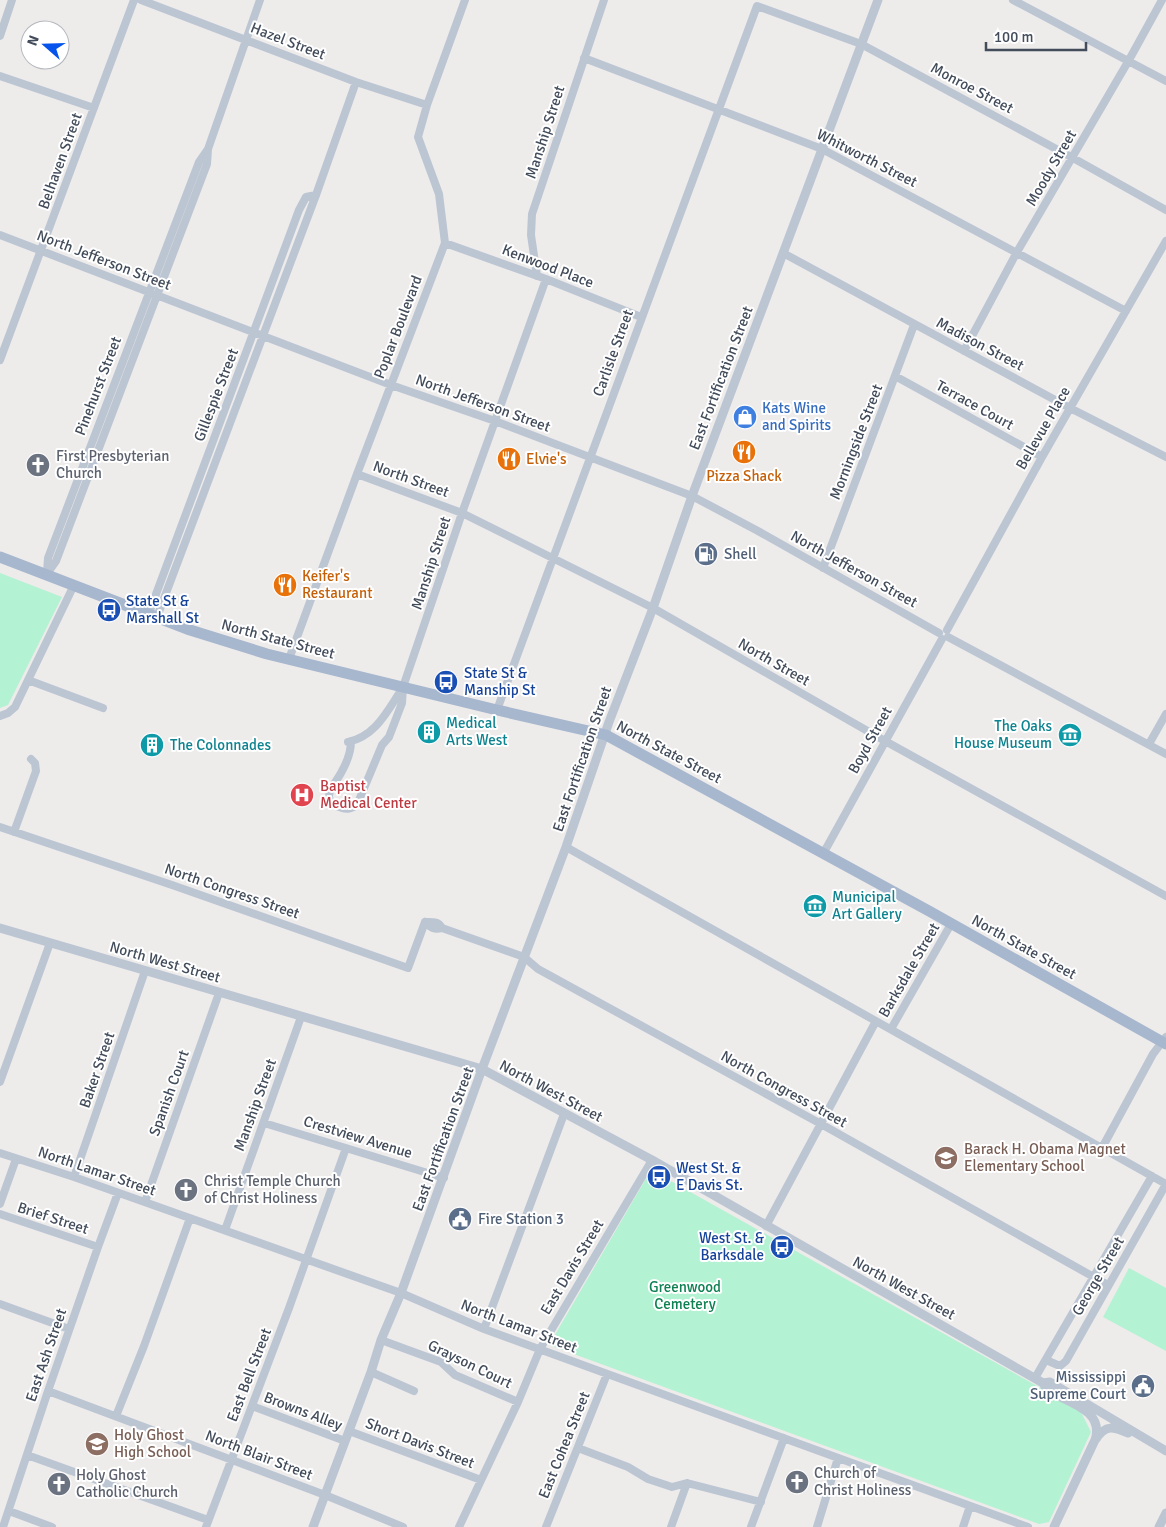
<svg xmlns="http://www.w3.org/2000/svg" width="1166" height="1527" viewBox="0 0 1166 1527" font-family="Signika,sans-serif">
<rect width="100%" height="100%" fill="#eeebeb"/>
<path fill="#b3f2d2" d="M0 573 62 597 8 705 0 708Z
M651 1170 1080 1410 1091 1432 1049 1522 1039 1524 549 1345Z
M1129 1268 1166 1288V1351L1103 1317Z"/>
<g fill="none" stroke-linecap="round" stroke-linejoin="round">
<path stroke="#bcc6d3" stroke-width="8" d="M141 0 356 82 427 105
M1013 0 1166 81
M0 36 12 0
M584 58 822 149 1126 311
M0 76 94 108
M0 235 391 385 495 421 692 496 758 531 939 633
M445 243 546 279 641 317
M783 253 1070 408 1166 457
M537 276 531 235 532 214 604 0
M964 351 1017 252 1129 60 1162 0
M0 360 134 0
M895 376 1042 457
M357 474 462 513 653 608 885 741 1166 896
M823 568 914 325
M47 572 48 558 199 162 208 149
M47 574 56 561 207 164 208 149 260 0
M149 613 299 210 306 197 316 195
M157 617 316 195 356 82
M947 630 1042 457 1166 241
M948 637 1166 754
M289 659 357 474 445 243 439 194 418 137 427 105 465 0
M28 680 103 708
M497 710 757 6 861 44 1073 158 1166 210
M0 716 8 713 15 707 74 585
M351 741C351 751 347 762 342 771 336 784 316 800 342 808 348 810 352 808 357 805L382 745 389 737 402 703 403 687 462 513 546 279
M348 742C376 736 387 711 402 689
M1149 744 1166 714
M0 827 172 885 408 968 425 922
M14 832 36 771 35 763 31 759
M566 847 1166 1184
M823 854 942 639
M425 922C433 922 438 921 442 928L524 957 538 969 821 1124 1108 1285
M425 922C431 928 434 930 442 928
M891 1029 951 924
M0 1082 50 943
M264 1123 444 1178
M1102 1148 1153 1054 1166 1037
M0 1153 74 1177 401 1293 484 1329 1028 1527
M74 1177 145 971
M145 1202 219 993
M0 1204 16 1159
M0 1214 98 1247
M766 1226 876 1021
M225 1230 301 1017
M0 1304 69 1329
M484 1329 564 1114
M381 1340 441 1362 455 1375 518 1402
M1046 1360 1060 1366 1066 1361 1166 1184
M371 1372 414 1391
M1035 1378 1152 1176
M48 1391 325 1495 403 1527
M252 1406 345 1441
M116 1416 144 1346 190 1218
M349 1431 481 1480
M578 1448 628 1467 648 1479 672 1487 687 1483
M27 1455 208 1520
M9 1511 52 1527
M3 1527 48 1391 98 1247 118 1193
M206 1527 289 1308 346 1148
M459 1527 518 1402 540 1349 652 1160
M546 1527 607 1374
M671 1527 687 1483 761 1502
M751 1527 784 1438
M817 1527 838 1458
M963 1527 970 1506"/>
<path stroke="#bcc6d3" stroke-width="9" d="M0 928 482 1069 652 1160 1043 1383 1050 1382 1055 1385 1166 1451
M1043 1383 1047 1390C1067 1402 1105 1410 1095 1440L1054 1527
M1096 1439C1106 1424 1113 1427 1128 1433
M313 1527 371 1372 381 1340 401 1293 482 1069 566 847 609 722 653 608 692 496 878 0
M1159 1527 1166 1513"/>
<path stroke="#a7b7ce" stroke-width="11" d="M0 557 190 630 267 654 497 710 606 735 929 911 1166 1044"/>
</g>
<defs>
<g id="shop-disc" transform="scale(1.25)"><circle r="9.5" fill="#3f7fe0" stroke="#fff"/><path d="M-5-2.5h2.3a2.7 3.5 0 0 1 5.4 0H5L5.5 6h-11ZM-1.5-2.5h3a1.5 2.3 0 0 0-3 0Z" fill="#fff"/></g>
<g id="restaurant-disc" transform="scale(1.25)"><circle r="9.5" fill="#e8710a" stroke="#fff"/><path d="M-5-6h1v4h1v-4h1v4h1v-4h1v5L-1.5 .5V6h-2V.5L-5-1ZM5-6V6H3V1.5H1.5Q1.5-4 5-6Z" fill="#fff"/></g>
<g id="church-disc" transform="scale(1.25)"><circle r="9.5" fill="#6b7280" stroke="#fff"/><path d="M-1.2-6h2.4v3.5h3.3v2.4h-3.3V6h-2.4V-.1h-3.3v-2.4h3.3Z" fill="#fff"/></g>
<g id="fuel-disc" transform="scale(1.25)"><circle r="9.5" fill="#5c6f8a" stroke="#fff"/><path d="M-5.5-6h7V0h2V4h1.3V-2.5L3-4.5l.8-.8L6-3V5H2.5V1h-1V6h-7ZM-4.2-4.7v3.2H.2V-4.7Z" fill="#fff"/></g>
<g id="bus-disc" transform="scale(1.25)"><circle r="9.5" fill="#1a4fb4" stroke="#fff"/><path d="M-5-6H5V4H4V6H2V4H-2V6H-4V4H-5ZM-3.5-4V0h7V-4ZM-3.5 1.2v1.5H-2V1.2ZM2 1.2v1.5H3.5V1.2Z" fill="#fff"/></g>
<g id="building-disc" transform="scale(1.25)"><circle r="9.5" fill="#0f9aa8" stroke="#fff"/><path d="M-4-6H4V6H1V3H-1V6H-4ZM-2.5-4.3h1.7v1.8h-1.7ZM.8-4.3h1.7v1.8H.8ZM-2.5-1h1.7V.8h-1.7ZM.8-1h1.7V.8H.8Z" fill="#fff"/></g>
<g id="museum-disc" transform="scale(1.25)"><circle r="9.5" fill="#0f9aa8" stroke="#fff"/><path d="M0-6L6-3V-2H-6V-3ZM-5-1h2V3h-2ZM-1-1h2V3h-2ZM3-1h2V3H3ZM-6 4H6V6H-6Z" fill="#fff"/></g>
<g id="hospital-disc" transform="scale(1.25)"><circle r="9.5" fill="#e0444e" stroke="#fff"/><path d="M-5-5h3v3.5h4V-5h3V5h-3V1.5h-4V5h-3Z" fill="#fff"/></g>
<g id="school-disc" transform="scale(1.25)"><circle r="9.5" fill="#8d6e63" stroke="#fff"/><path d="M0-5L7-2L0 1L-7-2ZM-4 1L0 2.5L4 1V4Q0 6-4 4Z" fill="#fff"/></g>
<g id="civic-disc" transform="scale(1.25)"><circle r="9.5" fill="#5c6f8a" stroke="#fff"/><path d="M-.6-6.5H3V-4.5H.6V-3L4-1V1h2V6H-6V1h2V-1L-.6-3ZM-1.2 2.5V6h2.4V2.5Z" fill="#fff"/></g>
</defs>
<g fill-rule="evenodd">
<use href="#shop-disc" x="745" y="417"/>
<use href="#restaurant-disc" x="744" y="452"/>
<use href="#restaurant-disc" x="509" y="459"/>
<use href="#church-disc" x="38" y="465"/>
<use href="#fuel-disc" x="706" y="554"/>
<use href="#restaurant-disc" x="285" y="585"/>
<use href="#bus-disc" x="109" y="610"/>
<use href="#bus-disc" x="446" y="682"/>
<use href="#building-disc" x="429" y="732"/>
<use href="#museum-disc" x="1070" y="735"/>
<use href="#building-disc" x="152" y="745"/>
<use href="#hospital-disc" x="302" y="795"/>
<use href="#museum-disc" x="815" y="906"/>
<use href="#school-disc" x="946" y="1158"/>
<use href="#bus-disc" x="659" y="1177"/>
<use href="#church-disc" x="186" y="1190"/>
<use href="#civic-disc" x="460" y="1219"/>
<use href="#bus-disc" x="782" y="1247"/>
<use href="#civic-disc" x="1143" y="1386"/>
<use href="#school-disc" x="97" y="1444"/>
<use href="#church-disc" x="797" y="1482"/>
<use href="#church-disc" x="59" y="1484"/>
</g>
<g text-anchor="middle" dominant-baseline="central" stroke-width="4" stroke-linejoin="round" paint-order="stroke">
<g font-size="15" fill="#424c5a" stroke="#fff">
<text transform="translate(288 41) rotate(21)">Hazel Street</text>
<text transform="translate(972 88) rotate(28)">Monroe Street</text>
<text transform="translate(545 132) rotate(-72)">Manship Street</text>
<text transform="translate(867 158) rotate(27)">Whitworth Street</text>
<text transform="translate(60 161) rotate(-70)">Belhaven Street</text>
<text transform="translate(1051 168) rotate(-60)">Moody Street</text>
<text transform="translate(104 260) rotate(21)">North Jefferson Street</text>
<text transform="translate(548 266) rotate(21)">Kenwood Place</text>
<text transform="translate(398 327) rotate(-69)">Poplar Boulevard</text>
<text transform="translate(980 344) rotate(28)">Madison Street</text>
<text transform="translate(613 353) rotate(-70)">Carlisle Street</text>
<text transform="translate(721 378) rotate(-69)">East Fortification Street</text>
<text transform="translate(98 386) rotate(-69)">Pinehurst Street</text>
<text transform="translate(216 395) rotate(-69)">Gillespie Street</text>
<text transform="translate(483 403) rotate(20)">North Jefferson Street</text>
<text transform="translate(975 405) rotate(29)">Terrace Court</text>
<text transform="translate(1043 428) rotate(-60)">Bellevue Place</text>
<text transform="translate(856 442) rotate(-69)">Morningside Street</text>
<text transform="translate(411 479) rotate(20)">North Street</text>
<text transform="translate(431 563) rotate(-72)">Manship Street</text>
<text transform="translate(854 569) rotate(29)">North Jefferson Street</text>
<text transform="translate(278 639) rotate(15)">North State Street</text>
<text transform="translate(774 662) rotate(30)">North Street</text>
<text transform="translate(870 740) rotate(-61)">Boyd Street</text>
<text transform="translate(669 752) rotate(28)">North State Street</text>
<text transform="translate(582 759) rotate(-71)">East Fortification Street</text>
<text transform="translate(232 891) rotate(19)">North Congress Street</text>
<text transform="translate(1024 947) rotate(29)">North State Street</text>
<text transform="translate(165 962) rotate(16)">North West Street</text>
<text transform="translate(909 970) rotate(-60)">Barksdale Street</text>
<text transform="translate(97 1070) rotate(-71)">Baker Street</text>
<text transform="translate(784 1089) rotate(29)">North Congress Street</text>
<text transform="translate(551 1091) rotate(28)">North West Street</text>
<text transform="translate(169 1093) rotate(-70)">Spanish Court</text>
<text transform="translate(255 1105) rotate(-70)">Manship Street</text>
<text transform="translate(358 1137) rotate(17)">Crestview Avenue</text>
<text transform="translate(443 1139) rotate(-70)">East Fortification Street</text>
<text transform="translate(97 1171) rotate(19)">North Lamar Street</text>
<text transform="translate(53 1218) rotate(18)">Brief Street</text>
<text transform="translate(572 1267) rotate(-59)">East Davis Street</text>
<text transform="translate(1098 1276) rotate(-60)">George Street</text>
<text transform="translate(904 1288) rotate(29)">North West Street</text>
<text transform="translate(519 1326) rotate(21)">North Lamar Street</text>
<text transform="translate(46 1355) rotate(-71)">East Ash Street</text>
<text transform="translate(470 1364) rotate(26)">Grayson Court</text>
<text transform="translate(249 1375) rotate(-69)">East Bell Street</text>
<text transform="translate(303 1411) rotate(21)">Browns Alley</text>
<text transform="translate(420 1443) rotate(21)">Short Davis Street</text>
<text transform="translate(564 1445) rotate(-68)">East Cohea Street</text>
<text transform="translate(259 1455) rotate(21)">North Blair Street</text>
</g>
<g font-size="15" fill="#366cbe" stroke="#fff" text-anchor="start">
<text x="762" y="408">Kats Wine<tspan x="762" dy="17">and Spirits</tspan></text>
</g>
<g font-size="15" fill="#5b616d" stroke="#fff" text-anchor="start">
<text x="56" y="456">First Presbyterian<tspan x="56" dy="17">Church</tspan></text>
<text x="204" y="1181">Christ Temple Church<tspan x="204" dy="17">of Christ Holiness</tspan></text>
<text x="814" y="1473">Church of<tspan x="814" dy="17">Christ Holiness</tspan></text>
<text x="76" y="1475">Holy Ghost<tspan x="76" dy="17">Catholic Church</tspan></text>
</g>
<g font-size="15" fill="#c56008" stroke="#fff" text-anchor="start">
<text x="526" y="459">Elvie's</text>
<text x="744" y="476" text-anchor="middle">Pizza Shack</text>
<text x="302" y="576">Keifer's<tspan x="302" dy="17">Restaurant</tspan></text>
</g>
<g font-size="15" fill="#4e5e75" stroke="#fff" text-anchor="start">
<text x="724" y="554">Shell</text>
<text x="478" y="1219">Fire Station 3</text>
<text x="1126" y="1377" text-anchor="end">Mississippi<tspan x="1126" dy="17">Supreme Court</tspan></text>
</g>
<g font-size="15" fill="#164399" stroke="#fff" text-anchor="start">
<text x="126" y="601">State St &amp;<tspan x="126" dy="17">Marshall St</tspan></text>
<text x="464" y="673">State St &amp;<tspan x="464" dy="17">Manship St</tspan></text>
<text x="676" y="1168">West St. &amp;<tspan x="676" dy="17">E Davis St.</tspan></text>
<text x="764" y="1238" text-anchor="end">West St. &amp;<tspan x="764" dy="17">Barksdale</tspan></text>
</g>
<g font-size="15" fill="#0d838f" stroke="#fff" text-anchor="start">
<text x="446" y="723">Medical<tspan x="446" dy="17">Arts West</tspan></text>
<text x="1052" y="726" text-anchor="end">The Oaks<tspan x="1052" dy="17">House Museum</tspan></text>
<text x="170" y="745">The Colonnades</text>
<text x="832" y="897">Municipal<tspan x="832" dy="17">Art Gallery</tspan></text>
</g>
<g font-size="15" fill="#be3a42" stroke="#fff" text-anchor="start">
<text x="320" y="786">Baptist<tspan x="320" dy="17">Medical Center</tspan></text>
</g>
<g font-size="15" fill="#785e54" stroke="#fff" text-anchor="start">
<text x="964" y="1149">Barack H. Obama Magnet<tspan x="964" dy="17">Elementary School</tspan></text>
<text x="114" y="1435">Holy Ghost<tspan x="114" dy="17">High School</tspan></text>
</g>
<g font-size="15" fill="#0d8152" stroke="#fff">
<text x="685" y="1287">Greenwood<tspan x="685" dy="17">Cemetery</tspan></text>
</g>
</g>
<g transform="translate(45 45) rotate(290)"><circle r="24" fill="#ffffff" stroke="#b3b7bd"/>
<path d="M0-4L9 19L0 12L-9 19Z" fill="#0754ec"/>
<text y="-8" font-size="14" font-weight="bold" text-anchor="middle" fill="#424c5a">N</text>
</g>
<path d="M986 42v8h100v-8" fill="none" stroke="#424c5a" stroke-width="2.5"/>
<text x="994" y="42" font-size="15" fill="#424c5a" stroke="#ffffff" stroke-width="4" paint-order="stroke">100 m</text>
</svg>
